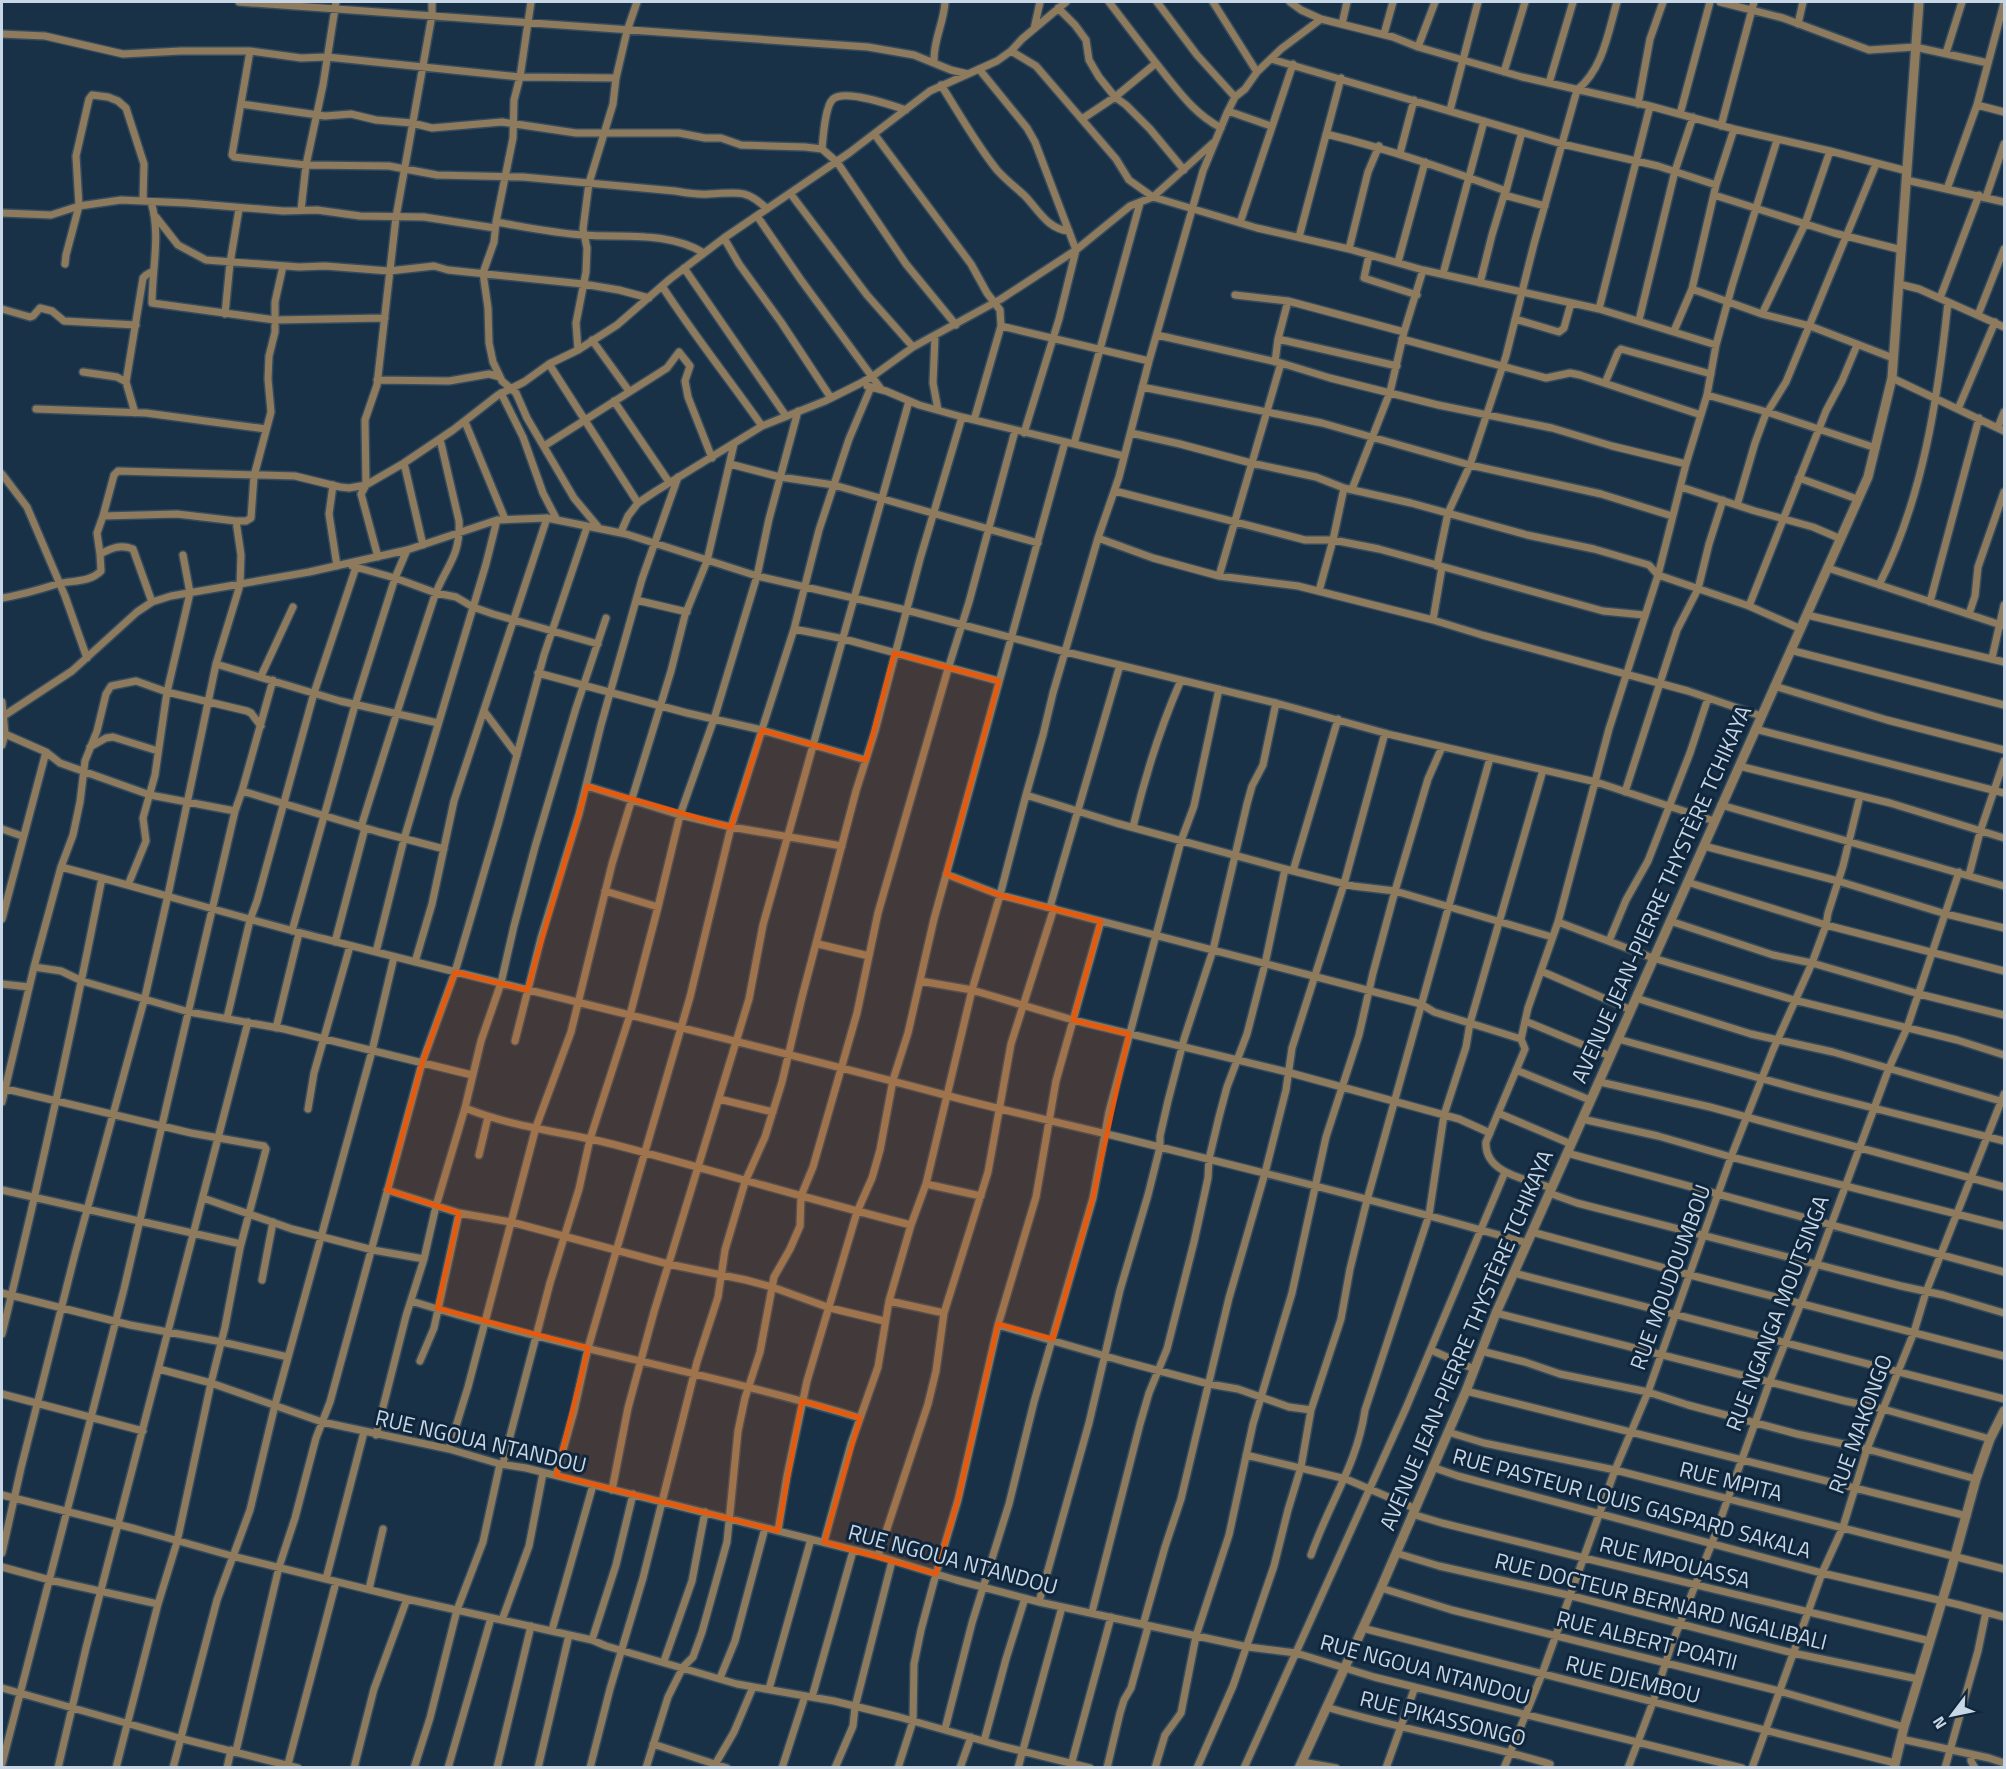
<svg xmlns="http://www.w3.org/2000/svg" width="2006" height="1769" viewBox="0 0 2006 1769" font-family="'Titillium Web',sans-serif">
<rect width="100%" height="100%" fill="#193146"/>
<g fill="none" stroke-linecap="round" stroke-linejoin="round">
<g stroke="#354c5f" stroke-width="10">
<path id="minor" d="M239 2 868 47 914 55 951 70 968 74
M531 2 520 77 514 100 513 138 496 222 494 242 483 273 488 308 489 343 493 362 502 381 516 393 527 418 574 498 599 528
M1109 2C1128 27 1147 52 1167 77 1183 97 1197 115 1221 128
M1157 2 1197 55 1235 97
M1213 2 1257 72
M1290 2 1301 10 1321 19 1393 37 1418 47 1522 77 1650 106 1734 129 1830 151 1907 171
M1720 2 1783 18 1869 50 1915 47 1988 63
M1058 8 1075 25 1086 40 1089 60 1099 77 1115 97 1126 105 1150 129 1184 170
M1342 24 1347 2
M1798 24 1803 2
M1034 29 1040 2
M2 34 45 36 123 54 181 51H250L301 58 327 57 520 77 616 78
M1384 34 1393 2
M1418 47 1435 2
M250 51 232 155 234 157 306 165 389 166 437 175 523 177 675 191C687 193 697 195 709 194 736 193 746 188 767 209
M1011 51 1036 66 1116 159 1129 180 1153 197 1257 228 1349 249 1423 270 1599 309 1716 345
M1946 53 1962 2
M1271 59 1562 144 1658 166 1716 185
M934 62C933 40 944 23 945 2
M979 69 1027 128 1035 142 1076 250 1059 319 1024 433
M1504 72 1525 2
M1549 83 1573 2
M941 85C959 113 976 144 997 170 1005 179 1015 187 1024 195 1038 209 1047 229 1069 231
M241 104 325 116 351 114 376 120 412 123 432 128 502 122 576 133H679L705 138H721L741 145 805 147 822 149
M1638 104 1650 39 1663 2
M1977 105 2004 112
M906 110C891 105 845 89 833 99 825 106 823 138 822 149L837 162 906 264 956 325
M1450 110 1478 2
M1228 111 1271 126
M1680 114 1710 2
M1082 119 1115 97 1155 64
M1721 126 1754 2
M1326 134C1389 149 1445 169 1506 191L1504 195 1545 206
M875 135 971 264 987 293 1000 310 1001 326 974 420
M1400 153 1414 100
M1906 180 2004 202
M1947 189 1977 105 2004 3
M1506 191 1522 132
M790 193 867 295 913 347
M1714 195 1834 233 1902 250
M1986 197 2004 144
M151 202C161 234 152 269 152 303L275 320 385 318
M301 210 306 165 323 85 336 2
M2 213 51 215 79 206 121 200 187 203 283 211 317 210 360 216 424 217 495 228
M757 216 801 280 881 389
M156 217 178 245 206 260 299 267 325 266 389 271 434 266 448 270 583 284 619 290 649 298
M496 222C525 227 554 233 583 235 623 238 668 231 704 253
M1240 223 1293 64
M1299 237 1341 78
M724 238 739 264 781 322 831 398
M1349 249 1368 172 1379 146
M1369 255 1364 278 1417 295
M1398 262 1425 162
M65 264 66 255 79 206 76 156 89 99 92 95 108 97 118 101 126 108 144 164 143 201
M283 266 275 302V332L269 356 268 379 271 412 254 476 251 518 246 521H236L177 514 103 516 114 475 118 471 295 476 340 487 349 488 366 485 404 463 453 430 498 395 524 382 549 364 578 350 617 325 670 279 724 238 849 153 930 91 997 61 1011 51 1022 39 1066 2
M684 268 786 416
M1443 274 1484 121
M1480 283 1492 235 1504 195
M1899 284 1919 289 2004 327
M662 286C693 334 729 379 762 426
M1692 289 1762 314 1810 326 1893 358
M1235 295 1288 301
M1940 298 1979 195
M2 309 30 317 33 316 40 308 52 311 64 321 136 325
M1599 309 1650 106
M225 314 230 263 239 209
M1762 314 1805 224 1830 151
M1978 315 2004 249
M1515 319 1559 332 1564 328 1571 303
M1639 320 1675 171 1693 117
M1001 326 1149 361
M1674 331 1692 289 1716 185 1734 129
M1157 335 1281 363 1330 378 1438 405 1552 428 1612 446 1686 464
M935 336 933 383 938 410
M1278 339 1397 366
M1402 339 1546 378 1570 373 1580 375 1701 415
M592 340 629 391
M578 350 576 323 586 272 587 248 583 229 589 183 613 104 616 78 627 31 637 2
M1275 362 1278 339 1288 301 1404 332
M549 364 638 503
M83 372 117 377 126 382
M1892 378 2004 431
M377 380 449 381 489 374 500 377
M1605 383 1618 352 1621 349 1711 374
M867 386 886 391 919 405 962 417 1124 456
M1142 387 1322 423 1470 465 1601 494 1672 516
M501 393 523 437 543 493 557 520
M1707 395 1767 412 1876 448
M614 401 669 482
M36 409 146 413 266 429
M1958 409 1995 322
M135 413 126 382 143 278 146 275 153 271
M465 422 505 519
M1998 427 2004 412
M1131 433 1180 444 1251 463 1316 477 1344 488 1411 503 1527 535 1594 549 1649 565 1658 575 1749 606 1801 629
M1074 444 1140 203
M544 446 667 368 679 352 690 366 685 381 688 397 712 458
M404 463 423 545
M730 464 780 477 834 485 1038 543
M2 474 27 507 65 596 87 658
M1799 478 1857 499
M333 485 329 514 337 566
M1681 487 1755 511 1813 527 1841 539
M1352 489 1390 392 1404 332 1423 270
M1115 491 1305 540H1333L1379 549 1603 611 1644 615
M1737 505 1755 443 1765 416 1786 382 1876 164
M621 532 628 516 638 503 656 491 762 426 825 401 859 384 873 376 913 347 1001 299 1076 250 1130 206 1153 197 1213 143
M1098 538 1153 558 1219 576 1298 586 1433 620 1482 635 1688 691 1761 716
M100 554 97 533 103 516
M378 557 361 494 366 485 365 420 377 385 396 217 432 15V2
M352 566 395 578 436 593 456 597 473 607 493 614 598 644
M1437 566 1448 513 1470 465 1506 356 1534 244 1577 90C1603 69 1608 33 1617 2
M1828 568 2004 626
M1219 576 1281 363
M1879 585C1923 498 1938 398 1948 302
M1319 591 1333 540 1344 488
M2 598C21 595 38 590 57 584 72 580 89 583 101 571L100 554C112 548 120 544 133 549L152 602
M636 600 687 612
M1930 602 1979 418
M1749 606 1826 411 1842 381 1857 345
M1969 614 1975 596 1978 567 2004 492
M1807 615 2004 662
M1433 620 1442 567
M794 629 844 639 999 681
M1790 650 2004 705
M1992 658 2004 605
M216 664 340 701 438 723
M538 673 687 713 762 730 866 760
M261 676 293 607
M1774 686 1887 720 2004 750
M2 702 5 734 46 752 60 763 150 795 235 811
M484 711 517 755
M2 717 72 671 137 612 152 602 171 596 309 572 407 550 497 520 547 518 626 534 757 576 906 610 1066 652 1276 703 1392 735 1596 782 1714 821
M1755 729 2004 793
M2 745 5 734
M90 747 106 738 113 737 158 751
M1739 766 1890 803 2004 838
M587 786 680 815 731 827 842 846
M242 791 273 680
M1625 792 1677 630 1698 589 1709 544 1723 500
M1026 795 1116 823 1285 869 1353 886 1395 891 1552 937
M1721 805 2004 886
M361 827C385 750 409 674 434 598 444 568 461 558 459 521L440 439
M1133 827C1145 776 1160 728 1181 680
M2 829 22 836
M1704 846 1838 881 1946 914 2004 928
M61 867C149 890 237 917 325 939 531 992 739 1040 945 1095 1001 1110 1058 1122 1115 1136 1253 1170 1391 1204 1527 1243
M1293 871 1338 719
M946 874 1000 895 1421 1004 1434 1012 1521 1039
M1969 875 1980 832 2004 761
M1687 882 1826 925 2004 971
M128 885 146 841 143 818 155 775 167 692 190 593 183 555
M605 891 658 907
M1050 907 1120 665
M2 919 46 752
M1670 921 1773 955 1812 963 1919 994 2004 1015
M1558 922 1653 958 1794 1000 1957 1040 2004 1055
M292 931 355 705 395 578 407 550
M1609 941 1626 900 1648 861 1690 753 1708 698
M335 942 365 828
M818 944 869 956
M376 952 404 839 486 564 497 520
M415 962 432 904 454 801 547 518
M34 967 61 971 82 981 189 1012 284 1029 472 1075
M1541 971 1631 1010
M920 981 972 990 1073 1020 1287 1072 1459 1119 1490 1133
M2 984 29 987
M1636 998 1751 1034 1833 1052 2004 1102
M227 1018 250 920 257 901 314 693 356 567
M1525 1021 1610 1056
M276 1028 299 933
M1618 1039 1818 1094 2004 1141
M515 1041 541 938 579 814 601 725 642 579 678 477
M1516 1070 1590 1100
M1600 1082 1710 1107 2004 1187
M2 1088 191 1133 264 1146 266 1149 240 1248 225 1327 211 1383 177 1542 158 1604 116 1768
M719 1099 773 1112
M2 1102 34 967 61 867 73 835 80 802 85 761 97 731 106 694 111 686 136 681 167 692 247 711 251 713 261 726
M465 1108C512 1127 563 1132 612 1144 712 1170 811 1200 911 1225
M308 1109 314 1073 350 946
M1498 1113 1571 1144
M1582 1119 1658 1136 1731 1157 2004 1226
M1567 1153 2004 1272
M479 1155 488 1117
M926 1184 981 1196
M1552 1188C1529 1180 1484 1174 1486 1142L1525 1049 1521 1039 1528 1008 1558 922 1609 729 1658 575 1686 464 1707 395 1716 345 1732 286 1777 140
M2 1190 241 1244
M387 1190 459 1213 511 1222 668 1264 746 1280 772 1287 830 1308 884 1321
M1549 1193 1577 1203 1901 1286 1943 1295 2004 1313
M203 1198 292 1229 373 1250 424 1259
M1532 1232 1690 1275 2004 1356
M1514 1273 2004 1399
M262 1280 273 1222
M2 1293 130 1325 222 1342 288 1357
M411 1301C559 1347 712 1373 860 1418
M889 1301 944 1313
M1496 1313 1845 1401 1883 1409 1990 1439
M998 1325 1126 1362 1209 1384 1238 1389 1289 1407 1311 1410
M2 1334C39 1183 72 1031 102 878
M1431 1350 1474 1369
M1481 1351 1525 1362 1560 1374 1648 1392 1688 1405 1797 1434 1867 1449 1976 1479
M420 1361 434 1328 459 1213
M159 1369 211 1383 322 1422 449 1449 500 1464 526 1468 878 1556 956 1580 1039 1602 1248 1647 1296 1653 1374 1677 1742 1768
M1466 1391 1967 1516
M2 1394 143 1431
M1448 1432 1484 1443 1615 1470 2004 1569
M376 1435 406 1316 424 1259 436 1206 465 1108 481 1041 501 983 514 926 535 847 576 708 606 618
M449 1449 468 1387 536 1127 571 1032 612 864 671 671 685 615 707 561 734 444
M1246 1455 1346 1479 1414 1508
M503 1463 550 1283 579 1189 590 1139 630 1015 658 907 680 815 714 719 757 576 769 519 798 411
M1432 1467 1458 1476 1822 1573 1960 1605 2004 1617
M556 1475 574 1411 588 1348 690 997 731 827 794 629 819 530 849 439 871 387
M612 1490 628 1408 654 1312 749 999 763 925 909 401
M2 1495 136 1529 232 1556 407 1599 592 1640 606 1646 737 1684 834 1701 899 1717 1001 1746 1090 1768
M1412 1514 1442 1523 1584 1558 1930 1641
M778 1531 787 1476 807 1381 857 1212 872 1178 880 1150 893 1080 908 1033 934 919 1065 442
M824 1542 851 1444 878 1367 889 1301 911 1225 926 1184 972 990 1000 895 1026 795 1043 735 1053 693 1098 538 1119 477 1149 361 1203 171 1227 113 1235 97 1245 89 1257 72 1281 49 1321 19
M2 1553 21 1468 75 1254 145 997 168 895 216 664 240 585 241 555 236 521
M1396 1553 1439 1566 1568 1595 1793 1653 1918 1679
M1311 1555C1329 1503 1357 1465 1365 1410L1429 1215 1444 1115 1466 1047 1470 1023 1543 770
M878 1556 928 1404 936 1371 944 1313 988 1172 1011 1044 1054 908
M2 1567 50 1580 158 1604
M326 1579 364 1432
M1381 1588 1452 1610 1779 1691 1904 1727
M369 1589 383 1529
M1039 1602 1089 1423 1120 1290 1148 1195 1160 1147V1136L1168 1101 1184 1039 1213 950 1247 804 1252 786 1263 765 1276 703
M1092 1612 1140 1424 1149 1393 1167 1349 1194 1242 1208 1178 1209 1159 1219 1117 1227 1087 1247 1034 1265 964 1285 869
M502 1620 529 1546 543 1473
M1143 1625 1165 1547 1181 1499 1229 1298 1265 1173 1286 1090 1292 1048 1344 884 1385 733
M1362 1628 1895 1763
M552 1630 593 1485
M592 1640 616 1565 633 1494
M664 1661 692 1581 705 1512
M720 1678 735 1641 765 1528
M2 1688 179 1738 298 1768
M769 1689 811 1539
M812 1697 853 1551
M1326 1707C1400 1729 1477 1742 1550 1764
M945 1729 972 1623 1009 1504 1034 1402 1093 1198 1109 1112 1181 841 1194 806 1219 689
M1901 1739 1989 1758 2004 1763
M984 1741 1006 1659 1025 1598
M653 1744 727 1768
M236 1751 279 1567 295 1518 316 1438 330 1402 422 1063 455 972 499 821 544 655 587 527
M1971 1754V1761L1975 1768
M1302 1762 1336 1768
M2 1764 124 1289 235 811 242 791 379 832 444 849
M1071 1765 1111 1617
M58 1768 86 1648 248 1022
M173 1768 217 1600 250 1510 275 1405 372 1051 394 957
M227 1768 231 1750
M287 1768 336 1582
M354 1768 374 1689 407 1599
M414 1768 430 1718 457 1610 483 1542 500 1464
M448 1768 491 1618
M497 1768 531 1626
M538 1768 569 1635
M590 1768 610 1689 643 1578 697 1362 718 1297 725 1250 745 1182 765 1137 782 1082 802 997 856 791 875 731 920 559 962 417
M646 1768 668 1697 683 1667 693 1657 702 1632 727 1542 738 1431 745 1398 760 1352 774 1277 790 1249 800 1226 801 1196 813 1167 857 1013 878 913 948 669 969 602 1015 431
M713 1768 734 1732 753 1687
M782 1768 805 1696
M835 1768 853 1726 855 1707 892 1561
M898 1768 913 1721 914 1664 921 1630 936 1574 958 1500 998 1325 1036 1197 1056 1081 1101 921
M960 1768 971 1737
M1018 1768 1062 1607
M1107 1768 1120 1713 1124 1700 1131 1688 1148 1627
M1155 1768 1165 1735 1181 1713 1196 1636 1229 1535 1253 1424 1292 1293 1326 1137 1359 1035 1373 973 1395 891 1428 779 1442 747
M1197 1768 1233 1686 1274 1566 1288 1510 1301 1467 1311 1410 1341 1319 1350 1269 1367 1200 1490 758
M1244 1768 1406 1408 1505 1172
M1386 1768 1415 1687
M1504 1768 1542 1674 1615 1470 1648 1392 1731 1157 1773 1050 1812 963 1826 925 1828 913 1843 866 1860 796
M1628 1768 1653 1702 1671 1646 1712 1543 1770 1381 1817 1263 1889 1068 1907 1028 1959 872
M1752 1768 1822 1573 1843 1527 1867 1449 1914 1332 1926 1292 2004 1094
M1945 1768 1978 1651 1986 1612"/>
</g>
<g stroke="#354c5f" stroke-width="12">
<path id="tertiary" d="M1299 1768 1381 1588 1466 1391 1496 1313 1868 477 1892 378 1919 2
M1894 1768 1904 1727 1949 1578 1976 1479 1990 1439 2004 1411"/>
</g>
<use href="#minor" stroke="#8e7a5c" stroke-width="7"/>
<use href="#tertiary" stroke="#8e7a5c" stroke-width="9"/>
</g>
<path fill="#e8590c" fill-opacity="0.2" stroke="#e8590c" stroke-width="4.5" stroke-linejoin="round" d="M894 653 999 681 946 874 1000 895 1101 921 1073 1020 1129 1034 1093 1198 1053 1339 998 1324 958 1500 936 1574 824 1542 860 1418 802 1401 778 1531 556 1475 588 1348 437 1308 459 1213 387 1190 422 1063 455 972 527 990 587 786 731 827 762 730 866 760Z"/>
<g text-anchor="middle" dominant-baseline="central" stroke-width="6" stroke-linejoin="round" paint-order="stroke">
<g font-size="22" fill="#c8d7e5" stroke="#0f263c">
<text transform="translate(1661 894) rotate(-66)">AVENUE JEAN-PIERRE THYSTÈRE TCHIKAYA</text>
<text transform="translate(1670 1277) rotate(-70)">RUE MOUDOUMBOU</text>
<text transform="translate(1777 1313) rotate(-69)">RUE NGANGA MOUTSINGA</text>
<text transform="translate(1466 1340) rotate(-67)">AVENUE JEAN-PIERRE THYSTÈRE TCHIKAYA</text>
<text transform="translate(1860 1424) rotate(-70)">RUE MAKONGO</text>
<text transform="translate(481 1441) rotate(13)">RUE NGOUA NTANDOU</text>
<text transform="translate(1731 1481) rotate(14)">RUE MPITA</text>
<text transform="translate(1632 1503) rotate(15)">RUE PASTEUR LOUIS GASPARD SAKALA</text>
<text transform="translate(953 1559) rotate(15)">RUE NGOUA NTANDOU</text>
<text transform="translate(1675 1562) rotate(14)">RUE MPOUASSA</text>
<text transform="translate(1661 1601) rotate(14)">RUE DOCTEUR BERNARD NGALIBALI</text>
<text transform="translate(1647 1640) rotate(14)">RUE ALBERT POATII</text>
<text transform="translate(1425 1669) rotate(15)">RUE NGOUA NTANDOU</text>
<text transform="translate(1633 1679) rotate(14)">RUE DJEMBOU</text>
<text transform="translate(1443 1718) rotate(14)">RUE PIKASSONGO</text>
</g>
</g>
<rect width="2006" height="1769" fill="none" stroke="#c8d7e5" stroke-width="6"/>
<g transform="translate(1952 1715) rotate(238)" stroke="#0f263c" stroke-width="4.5" paint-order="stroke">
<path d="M0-4.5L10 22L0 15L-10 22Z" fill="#c8d7e5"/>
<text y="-9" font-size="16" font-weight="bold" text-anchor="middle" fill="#c8d7e5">N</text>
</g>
</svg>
